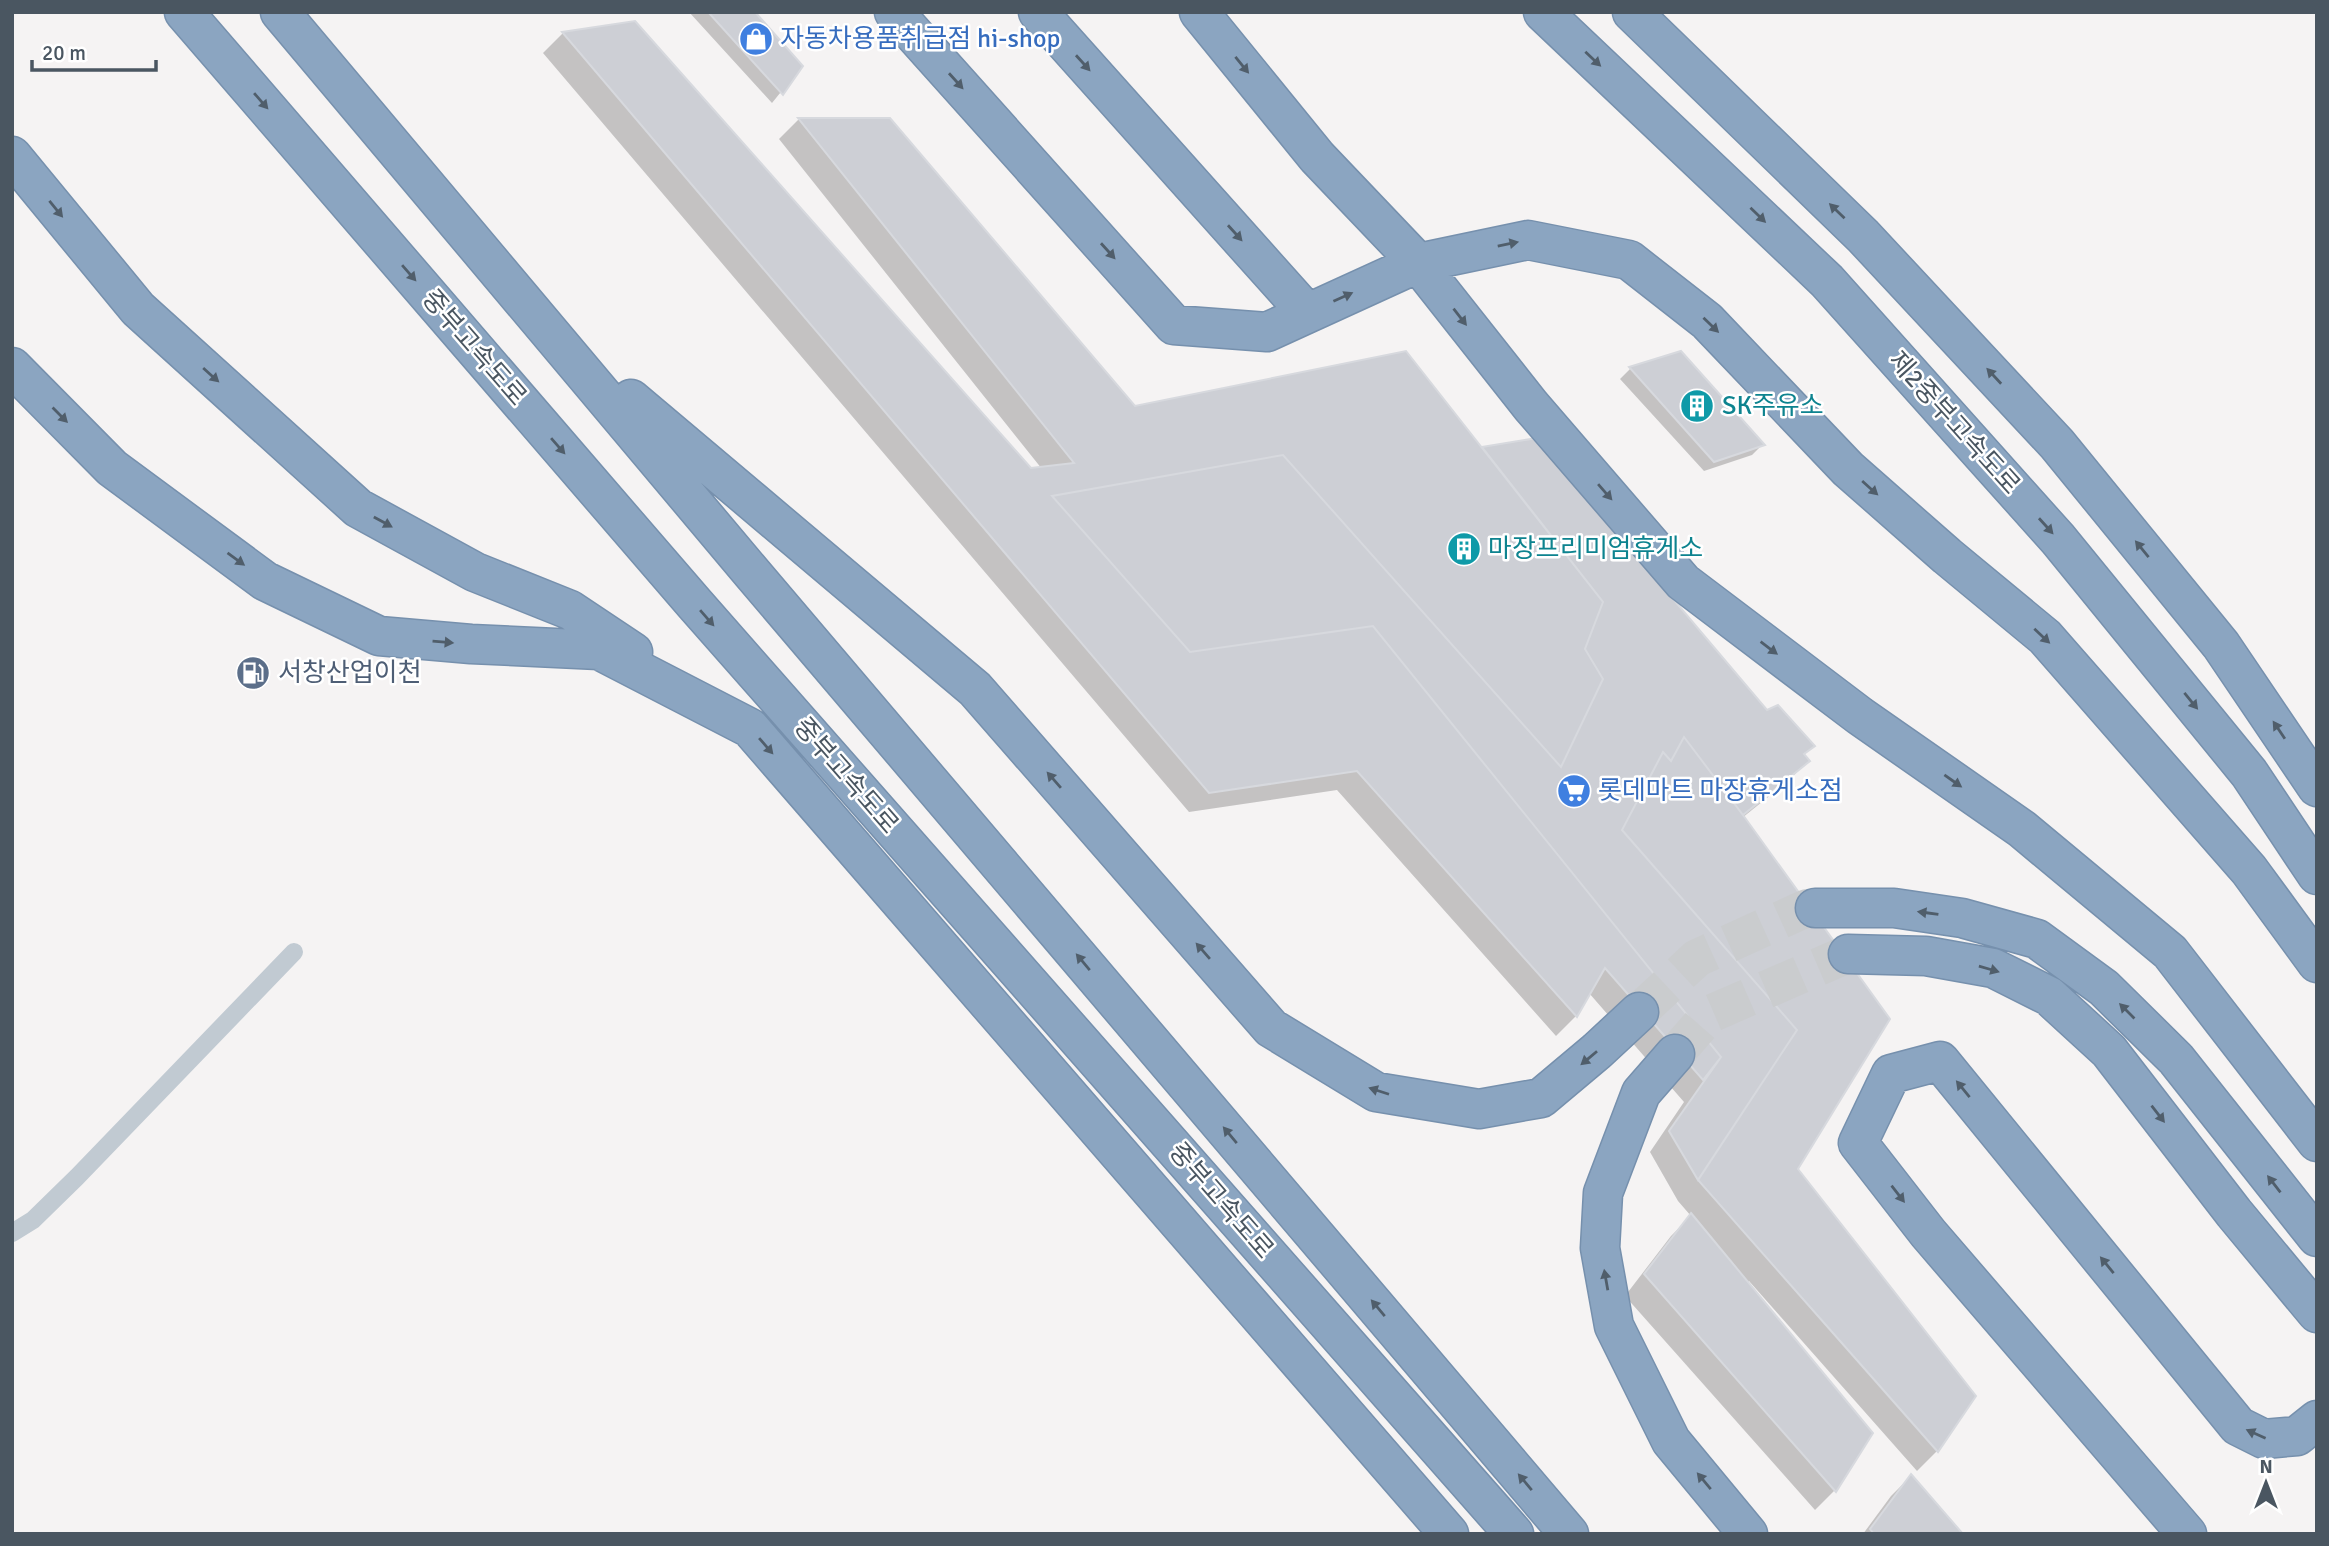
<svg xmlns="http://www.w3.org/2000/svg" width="2329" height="1546" viewBox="0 0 2329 1546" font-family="Signika,'Noto Sans KR',sans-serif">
<rect width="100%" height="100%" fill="#f5f3f3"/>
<path fill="#0003" d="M689 12H753L801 67 772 103Z
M563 33 1031 470 1042 469 779 139 798 120H889L1134 408 1481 449 1536 440 1766 712 1812 746 1803 755 1808 761 1788 781 1742 818 1796 1169 1937 1451 1917 1471 1749 1281 1747 1283 1835 1490 1815 1510 1625 1296 1671 1236 1691 1216 1678 1201 1650 1152 1684 1102 1589 993 1576 1016 1556 1036 1337 790 1189 812 543 53Z
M1680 353 1762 445 1752 455 1704 471 1620 379 1630 369Z
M1911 1476 1960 1534H1863L1891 1496Z"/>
<path fill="#cdcfd5" stroke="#d7d9de" stroke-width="2" d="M708 12H755L803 66 783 95Z
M635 21 1031 468 1074 463 798 118H890L1135 406 1406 351 1603 602 1585 649 1603 679 1561 767 1283 455 1052 496 1190 652 1373 626 1721 1057 1703 1080 1605 968 1577 1017 1357 771 1209 793 562 32Z
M1681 351 1765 445 1714 462 1629 367Z
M1537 438 1767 710 1778 705 1815 746 1804 754 1810 761 1743 815 1684 737 1671 761 1663 752 1622 830 1797 1030 1698 1180 1669 1131 1721 1057 1373 626 1190 652 1052 496 1283 455 1561 767 1603 679 1585 649 1603 602 1482 447Z
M1684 737 1743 815 1890 1019 1798 1169 1976 1396 1938 1452 1698 1180 1797 1030 1622 830 1663 752 1671 761Z
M1691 1213 1873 1433 1836 1492 1644 1274Z
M1911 1474 1963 1534H1874L1870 1529Z"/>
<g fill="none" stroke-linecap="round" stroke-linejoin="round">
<path stroke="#caccce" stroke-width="38" stroke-dasharray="38 19" stroke-linecap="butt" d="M1639 1012 1697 958 1807 908H1815
M1675 1054 1710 1014 1848 954"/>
<g stroke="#7690ad" stroke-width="41">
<path id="highway" d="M184 12 694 603 1514 1534
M280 12 752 573 1569 1534
M894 12 1174 325 1267 332 1418 263 1528 240 1629 260 1707 321 1848 469 1947 556 2045 637 2249 870 2317 963
M1038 12 1307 313
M1199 12 1317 157 1418 263 1531 406 1683 582 1860 716 2022 829 2170 952 2317 1142
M1543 12 1827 281 2058 539 2249 773 2317 875
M1632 12 1863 236 2057 444 2221 645 2317 787
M12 156 138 309 358 508 475 572 570 610 633 652
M12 367 112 468 265 581 379 636 471 644 599 650 750 728 1449 1534
M631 399 975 689 1271 1028 1376 1092 1479 1109 1541 1098 1597 1051 1639 1012
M1815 908H1894L1962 918 2037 939 2104 988 2176 1059 2317 1237
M1848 954 1926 956 1993 968 2049 996 2109 1051 2234 1213 2317 1313
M1675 1054 1641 1093 1603 1193 1600 1248 1614 1326 1671 1441 1748 1534
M2187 1534 1928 1233 1858 1143 1891 1074 1940 1061 2238 1426 2264 1439 2297 1436 2317 1420"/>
</g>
<path stroke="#c1cad2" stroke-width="18" d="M12 1233 33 1220 77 1177 294 952"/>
<use href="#highway" stroke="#8ba5c1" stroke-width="38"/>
</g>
<defs><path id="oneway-solid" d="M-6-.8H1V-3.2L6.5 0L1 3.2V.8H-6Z" transform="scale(1.75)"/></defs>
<g fill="#505e6b">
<use href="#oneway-solid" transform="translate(1593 59) rotate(43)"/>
<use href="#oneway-solid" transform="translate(1083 63) rotate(48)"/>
<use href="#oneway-solid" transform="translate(1242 65) rotate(51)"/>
<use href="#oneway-solid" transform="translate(956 81) rotate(48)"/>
<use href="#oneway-solid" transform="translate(261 101) rotate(49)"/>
<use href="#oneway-solid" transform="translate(56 209) rotate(51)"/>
<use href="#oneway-solid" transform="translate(1837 211) rotate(-136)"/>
<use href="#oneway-solid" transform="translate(1758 215) rotate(44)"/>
<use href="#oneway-solid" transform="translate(1235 233) rotate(48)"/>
<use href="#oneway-solid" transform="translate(1508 244) rotate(-12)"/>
<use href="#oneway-solid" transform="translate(1108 251) rotate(48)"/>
<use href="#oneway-solid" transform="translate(409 273) rotate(49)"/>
<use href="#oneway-solid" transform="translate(1343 297) rotate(-24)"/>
<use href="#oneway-solid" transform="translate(1460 317) rotate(52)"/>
<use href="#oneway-solid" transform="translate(1711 325) rotate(44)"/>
<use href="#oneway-solid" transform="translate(211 375) rotate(42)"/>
<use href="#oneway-solid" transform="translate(1994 376) rotate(-133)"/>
<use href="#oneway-solid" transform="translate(60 415) rotate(45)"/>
<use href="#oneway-solid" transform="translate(558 446) rotate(49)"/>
<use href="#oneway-solid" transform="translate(1870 488) rotate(42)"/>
<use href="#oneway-solid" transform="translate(1605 492) rotate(49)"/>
<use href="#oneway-solid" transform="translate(383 522) rotate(29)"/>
<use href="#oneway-solid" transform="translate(2046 526) rotate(48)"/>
<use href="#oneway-solid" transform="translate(2142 549) rotate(-129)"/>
<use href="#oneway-solid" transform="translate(236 559) rotate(36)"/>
<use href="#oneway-solid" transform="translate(707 618) rotate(49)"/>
<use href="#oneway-solid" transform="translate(2042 636) rotate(43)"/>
<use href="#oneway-solid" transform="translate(443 642) rotate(5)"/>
<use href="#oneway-solid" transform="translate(1769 648) rotate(37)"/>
<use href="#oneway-solid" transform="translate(2191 701) rotate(51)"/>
<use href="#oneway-solid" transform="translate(2279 730) rotate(-124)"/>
<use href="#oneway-solid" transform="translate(766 746) rotate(49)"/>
<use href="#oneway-solid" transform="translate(1054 780) rotate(-131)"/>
<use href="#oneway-solid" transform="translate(1953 781) rotate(35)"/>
<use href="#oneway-solid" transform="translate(1928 913) rotate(-172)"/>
<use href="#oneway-solid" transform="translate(1203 951) rotate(-131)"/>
<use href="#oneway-solid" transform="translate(1083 962) rotate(-130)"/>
<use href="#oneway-solid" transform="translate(1989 969) rotate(16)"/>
<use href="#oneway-solid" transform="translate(2127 1011) rotate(-135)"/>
<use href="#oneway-solid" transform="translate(1589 1058) rotate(140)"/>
<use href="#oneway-solid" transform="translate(1963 1089) rotate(-129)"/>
<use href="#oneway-solid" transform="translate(1379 1091) rotate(-162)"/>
<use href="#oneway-solid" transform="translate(2158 1114) rotate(52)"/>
<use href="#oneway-solid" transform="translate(1230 1135) rotate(-130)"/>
<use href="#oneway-solid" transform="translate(2274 1184) rotate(-128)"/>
<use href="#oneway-solid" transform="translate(1898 1194) rotate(52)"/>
<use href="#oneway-solid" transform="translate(2107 1265) rotate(-129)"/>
<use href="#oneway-solid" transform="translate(1606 1280) rotate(-100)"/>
<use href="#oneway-solid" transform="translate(1378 1308) rotate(-130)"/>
<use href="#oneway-solid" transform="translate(2256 1434) rotate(-156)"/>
<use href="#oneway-solid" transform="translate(1704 1481) rotate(-130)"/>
<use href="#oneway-solid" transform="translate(1525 1482) rotate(-130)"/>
</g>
<defs>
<g id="shop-disc" transform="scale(1.75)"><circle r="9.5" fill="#3f7fe0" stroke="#fff"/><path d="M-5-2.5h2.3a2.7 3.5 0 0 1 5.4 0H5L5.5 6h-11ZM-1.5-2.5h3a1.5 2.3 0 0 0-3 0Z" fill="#fff"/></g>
<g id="building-disc" transform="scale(1.75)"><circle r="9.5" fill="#0f9aa8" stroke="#fff"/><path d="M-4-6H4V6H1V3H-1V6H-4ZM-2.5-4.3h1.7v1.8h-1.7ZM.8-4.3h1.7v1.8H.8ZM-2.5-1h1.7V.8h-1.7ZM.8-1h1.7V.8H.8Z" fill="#fff"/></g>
<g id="fuel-disc" transform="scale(1.75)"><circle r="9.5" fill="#5c6f8a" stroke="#fff"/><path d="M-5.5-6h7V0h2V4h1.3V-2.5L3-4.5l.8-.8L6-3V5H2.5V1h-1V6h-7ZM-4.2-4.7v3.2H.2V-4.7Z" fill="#fff"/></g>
<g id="supermarket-disc" transform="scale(1.75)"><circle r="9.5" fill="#3f7fe0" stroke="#fff"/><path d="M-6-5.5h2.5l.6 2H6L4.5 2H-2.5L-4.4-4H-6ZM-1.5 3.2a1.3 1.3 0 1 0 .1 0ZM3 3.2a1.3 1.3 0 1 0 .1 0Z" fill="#fff"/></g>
</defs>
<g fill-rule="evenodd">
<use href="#shop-disc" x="756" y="39"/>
<use href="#building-disc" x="1697" y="406"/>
<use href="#building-disc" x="1464" y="549"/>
<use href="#fuel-disc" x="253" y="673"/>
<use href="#supermarket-disc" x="1574" y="791"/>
</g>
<g text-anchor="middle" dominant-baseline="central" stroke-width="5" stroke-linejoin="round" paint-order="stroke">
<g font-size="26" fill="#366cbe" stroke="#fff" text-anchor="start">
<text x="780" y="39">자동차용품취급점 hi-shop</text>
<text x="1598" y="791">롯데마트 마장휴게소점</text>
</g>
<g font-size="26" fill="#4a5661" stroke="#fff">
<text transform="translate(474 348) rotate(49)">중부고속도로</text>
<text transform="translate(1954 423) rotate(48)">제2중부고속도로</text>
<text transform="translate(846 776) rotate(49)">중부고속도로</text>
<text transform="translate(1221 1201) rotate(49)">중부고속도로</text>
</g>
<g font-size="26" fill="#0d838f" stroke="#fff" text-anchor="start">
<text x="1722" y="406">SK주유소</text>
<text x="1488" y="549">마장프리미엄휴게소</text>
</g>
<g font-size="26" fill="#4e5e75" stroke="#fff" text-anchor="start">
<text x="278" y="673">서창산업이천</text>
</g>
</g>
<rect width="2329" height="1546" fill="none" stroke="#4a5661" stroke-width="28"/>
<g transform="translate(2266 1483)" stroke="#ffffff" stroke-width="5" paint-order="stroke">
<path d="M0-5L12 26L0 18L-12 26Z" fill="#4a5661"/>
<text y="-10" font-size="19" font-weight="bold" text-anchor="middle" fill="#4a5661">N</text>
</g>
<path d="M32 60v10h124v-10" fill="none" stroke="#4a5661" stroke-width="3.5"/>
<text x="42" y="60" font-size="21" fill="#4a5661" stroke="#ffffff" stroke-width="5" paint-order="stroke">20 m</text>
</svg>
